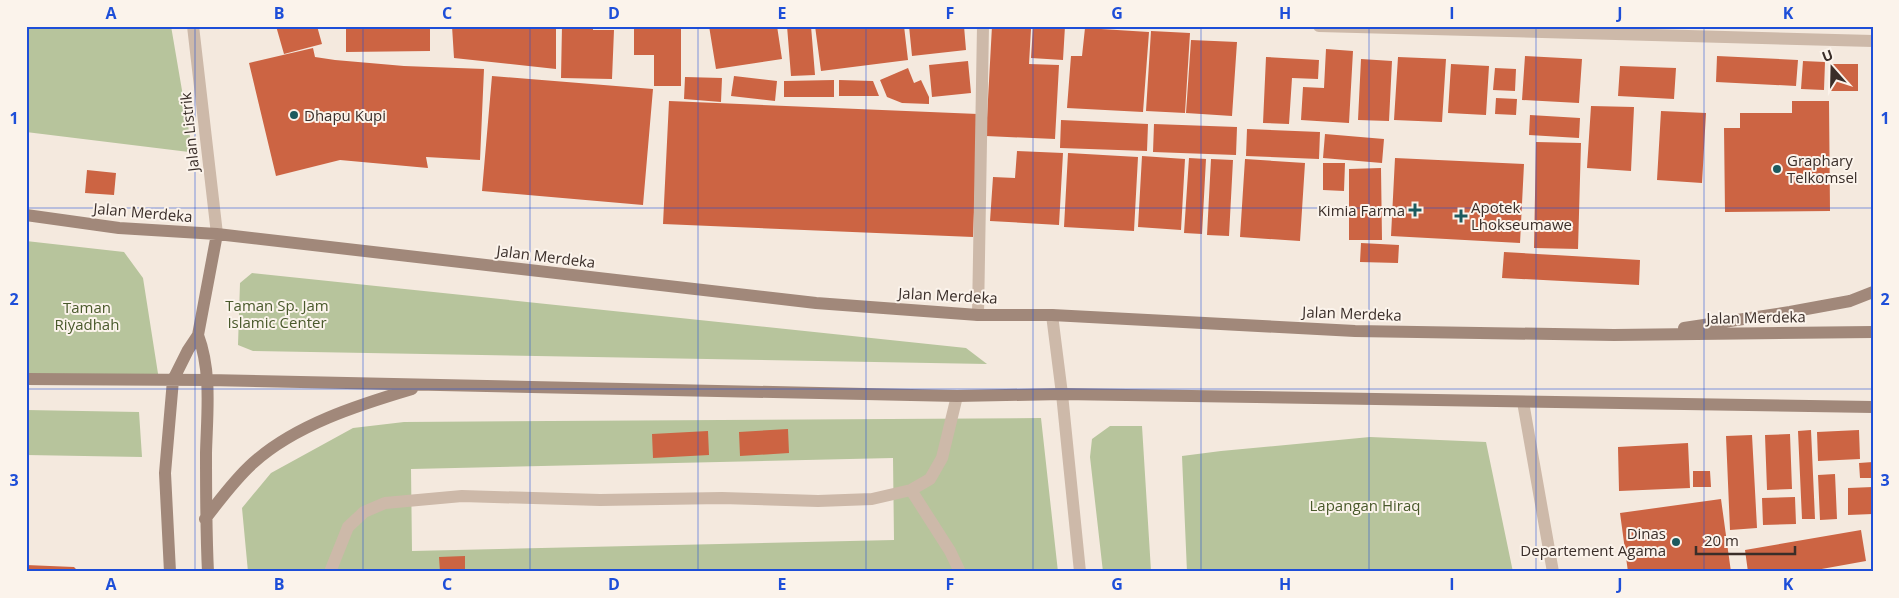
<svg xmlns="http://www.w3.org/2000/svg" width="1899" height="598" viewBox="0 0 1899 598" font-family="'Open Sans',sans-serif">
<rect width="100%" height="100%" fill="#f4e9de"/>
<path fill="#b7c49c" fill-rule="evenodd" d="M26 26H171L191 143 189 152 26 132Z
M26 241 124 252 143 278 159 380 26 375Z
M252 273 966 348 987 364 253 351 238 345 240 283Z
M26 410 139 412 142 457 26 455Z
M1041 418 1058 572H248L242 508 271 473 353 428 404 422ZM893 458 894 540 412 551 411 469Z
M1110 426H1142L1151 571 1103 572 1090 457 1092 439Z
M1370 437 1486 442 1513 572H1187L1182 456 1221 451Z"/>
<path fill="#cc6443" d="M276 26H317L322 44 284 54Z
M346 26H430V51L346 52Z
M452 26H556V69L454 58Z
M562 26H593V30H614L612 79 561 78Z
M634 26H681V86H654V55H634Z
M709 26H777L782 59 716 69Z
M787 26H811L815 75 791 76Z
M815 26H904L908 60 821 71Z
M909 26H964L966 50 912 56Z
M992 26 1031 29 1029 64 1059 65 1055 139 986 136Z
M1033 26H1065L1063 60 1031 58Z
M1085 28 1149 32 1143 112 1067 108 1071 56H1082Z
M1151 31 1190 33 1185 113 1146 111Z
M1191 40 1237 42 1232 116 1186 113Z
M313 48 315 57 335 60 404 66 484 69 480 160 426 157 428 168 340 160 276 176 249 63Z
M1326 49 1353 51 1349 123 1301 120 1303 87 1324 88Z
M1525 56 1582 59 1579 103 1522 100Z
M1717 56 1798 60 1796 86 1716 82Z
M1266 57 1319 60 1318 79 1292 78 1289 124 1263 123Z
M1398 57 1446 59 1442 122 1394 120Z
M1361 59 1392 61 1389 121 1358 120Z
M968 61 971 93 932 97 929 65Z
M1803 61 1825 62 1824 90 1801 89Z
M1451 64 1489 66 1486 115 1448 113Z
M1829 64H1858V91H1829Z
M1620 66 1676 68 1674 99 1618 96Z
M908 68 914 83 921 80 929 97V104L902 103 887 97 880 80Z
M1495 68 1516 69 1515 91 1493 90Z
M492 76 653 89 643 205 482 191Z
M734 76 777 81 775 101 731 96Z
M685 77 722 78 721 102 684 99Z
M834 80V97H784V81Z
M839 80 873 81 879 96H839Z
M1496 98 1517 99 1516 115 1495 114Z
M669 101 978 114 973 237 663 224Z
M1792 101H1829L1830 211 1725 212 1724 128H1740V113H1792Z
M1591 106 1634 107 1631 171 1587 168Z
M1661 111 1706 113 1702 183 1657 180Z
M1530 115 1580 118 1579 138 1529 135Z
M1061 120 1148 124 1147 151 1060 148Z
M1154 124 1237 127 1236 155 1153 152Z
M1247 129 1320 132 1319 159 1246 156Z
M1325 134 1384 139 1382 163 1323 158Z
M1536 142 1581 143 1578 249 1534 248Z
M1017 151 1063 153 1059 225 990 221 993 177 1015 178Z
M1068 153 1138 157 1134 231 1064 227Z
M1142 156 1185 159 1181 230 1138 227Z
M1189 158 1206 159 1202 234 1184 233Z
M1395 158 1524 164 1520 243 1391 236Z
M1211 159 1233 160 1229 236 1207 235Z
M1245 159 1305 163 1300 241 1240 237Z
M1323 163H1345L1344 191 1323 190Z
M1381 168 1382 240H1349V169Z
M87 170 116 173 114 195 85 193Z
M1361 243 1399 245 1398 263 1360 262Z
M1504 252 1640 260 1639 285 1502 278Z
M788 429 789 453 740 456 739 432Z
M1811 430 1815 519H1802L1798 431Z
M1859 430 1860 459 1818 461 1817 432Z
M708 431 709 455 653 458 652 434Z
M1790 434 1792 489 1767 490 1765 435Z
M1752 435 1757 528 1730 530 1726 436Z
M1688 443 1690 488 1619 491 1618 447Z
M1873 462V478H1860L1859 463Z
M1693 471H1710L1711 487H1693Z
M1835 474 1837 519 1820 520 1818 475Z
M1873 487V514L1848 515V488Z
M1795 497 1796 524 1763 525 1762 498Z
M1721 499 1731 572H1628L1620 513Z
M1861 530 1866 561 1805 572H1748L1745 550Z
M465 556V572H440L439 557Z
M26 565 74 567 79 572H26Z"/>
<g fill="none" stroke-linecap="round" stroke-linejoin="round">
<path stroke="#cdb9a9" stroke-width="12" d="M911 490 950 551 960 572
M330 572 348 527 364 512 385 503 462 496 600 500 722 498 818 501 872 499 911 490 930 479 942 458 957 396"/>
<path stroke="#cdb9a9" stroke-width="12" d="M193 26 217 234
M1319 26 1873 41
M978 315 983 26
M1052 315 1062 394 1080 572
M1523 402 1553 572"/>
<path stroke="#a1887a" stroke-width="12" d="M26 215 119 228 217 234 816 303 978 315H1052L1355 331 1614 335 1873 332
M1684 328 1790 312 1850 301 1873 292
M198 335C212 372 207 414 206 453 206 493 206 532 208 572
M26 379 208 380 957 396 1062 394 1873 407
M205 519C220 500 234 480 253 463 295 425 358 405 412 389
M170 572 165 473 173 380 188 350 198 335 217 234"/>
</g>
<path fill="none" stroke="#1d4ed8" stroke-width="1" stroke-opacity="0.55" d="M195 26V572M363 26V572M530 26V572M698 26V572M866 26V572M1033 26V572M1201 26V572M1369 26V572M1536 26V572M1704 26V572M26 208H1873M26 389H1873"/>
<g fill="#1c5a5e" stroke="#fbf3eb" stroke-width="2">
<circle cx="294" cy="115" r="5"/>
<circle cx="1777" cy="169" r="5"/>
<path d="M1412.5 202.5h5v5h5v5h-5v5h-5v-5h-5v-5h5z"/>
<path d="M1458.5 208.5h5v5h5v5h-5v5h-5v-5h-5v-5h5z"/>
<circle cx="1676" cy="542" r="5"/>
</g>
<g text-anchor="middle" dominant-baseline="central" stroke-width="4" stroke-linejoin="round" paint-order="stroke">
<g font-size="15" fill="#3a2e29" stroke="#fbf3eb" text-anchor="start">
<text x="304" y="115">Dhapu Kupi</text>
<text x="1787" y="160">Graphary<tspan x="1787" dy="17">Telkomsel</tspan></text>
<text x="1471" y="207">Apotek<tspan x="1471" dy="17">Lhokseumawe</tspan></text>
<text x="1405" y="210" text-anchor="end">Kimia Farma</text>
<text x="1666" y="533" text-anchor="end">Dinas<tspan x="1666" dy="17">Departement Agama</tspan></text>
</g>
<g font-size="15" fill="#3a2e29" stroke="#fbf3eb">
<text transform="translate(189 132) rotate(-96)">Jalan Listrik</text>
<text transform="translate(143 212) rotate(5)">Jalan Merdeka</text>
<text transform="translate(546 256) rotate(7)">Jalan Merdeka</text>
<text transform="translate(948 295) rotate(3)">Jalan Merdeka</text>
<text transform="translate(1352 313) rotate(2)">Jalan Merdeka</text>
<text transform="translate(1756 317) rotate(-1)">Jalan Merdeka</text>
</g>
<g font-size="15" fill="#49592b" stroke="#fbf3eb">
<text x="277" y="305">Taman Sp. Jam<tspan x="277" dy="17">Islamic Center</tspan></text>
<text x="87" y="307">Taman<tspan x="87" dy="17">Riyadhah</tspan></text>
<text x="1365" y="505">Lapangan Hiraq</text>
</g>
</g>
<rect width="1899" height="598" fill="none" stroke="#fbf3eb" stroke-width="55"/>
<g transform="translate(1832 68) rotate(340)" stroke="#fbf3eb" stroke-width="4" paint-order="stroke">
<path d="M0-4L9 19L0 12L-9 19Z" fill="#3a2e29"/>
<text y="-8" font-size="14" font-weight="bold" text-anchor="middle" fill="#3a2e29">U</text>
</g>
<path d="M1696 546v8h99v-8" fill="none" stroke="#3a2e29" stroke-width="2.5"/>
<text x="1704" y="546" font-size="15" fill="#3a2e29" stroke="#fbf3eb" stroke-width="4" paint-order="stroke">20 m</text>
<rect x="28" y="28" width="1844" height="542" fill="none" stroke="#1d4ed8" stroke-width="2"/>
<g font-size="16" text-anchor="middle" font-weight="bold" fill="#1d4ed8">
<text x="111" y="19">A</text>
<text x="279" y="19">B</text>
<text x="447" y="19">C</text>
<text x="614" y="19">D</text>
<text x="782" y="19">E</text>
<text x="950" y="19">F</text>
<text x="1117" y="19">G</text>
<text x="1285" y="19">H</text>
<text x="1452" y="19">I</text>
<text x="1620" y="19">J</text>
<text x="1788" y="19">K</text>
<text x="14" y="124">1</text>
<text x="1885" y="124">1</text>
<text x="14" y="305">2</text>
<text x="1885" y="305">2</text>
<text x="14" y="486">3</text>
<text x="1885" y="486">3</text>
<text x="111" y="590">A</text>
<text x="279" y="590">B</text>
<text x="447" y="590">C</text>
<text x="614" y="590">D</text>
<text x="782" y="590">E</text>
<text x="950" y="590">F</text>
<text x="1117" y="590">G</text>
<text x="1285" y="590">H</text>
<text x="1452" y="590">I</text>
<text x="1620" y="590">J</text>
<text x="1788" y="590">K</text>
</g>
</svg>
